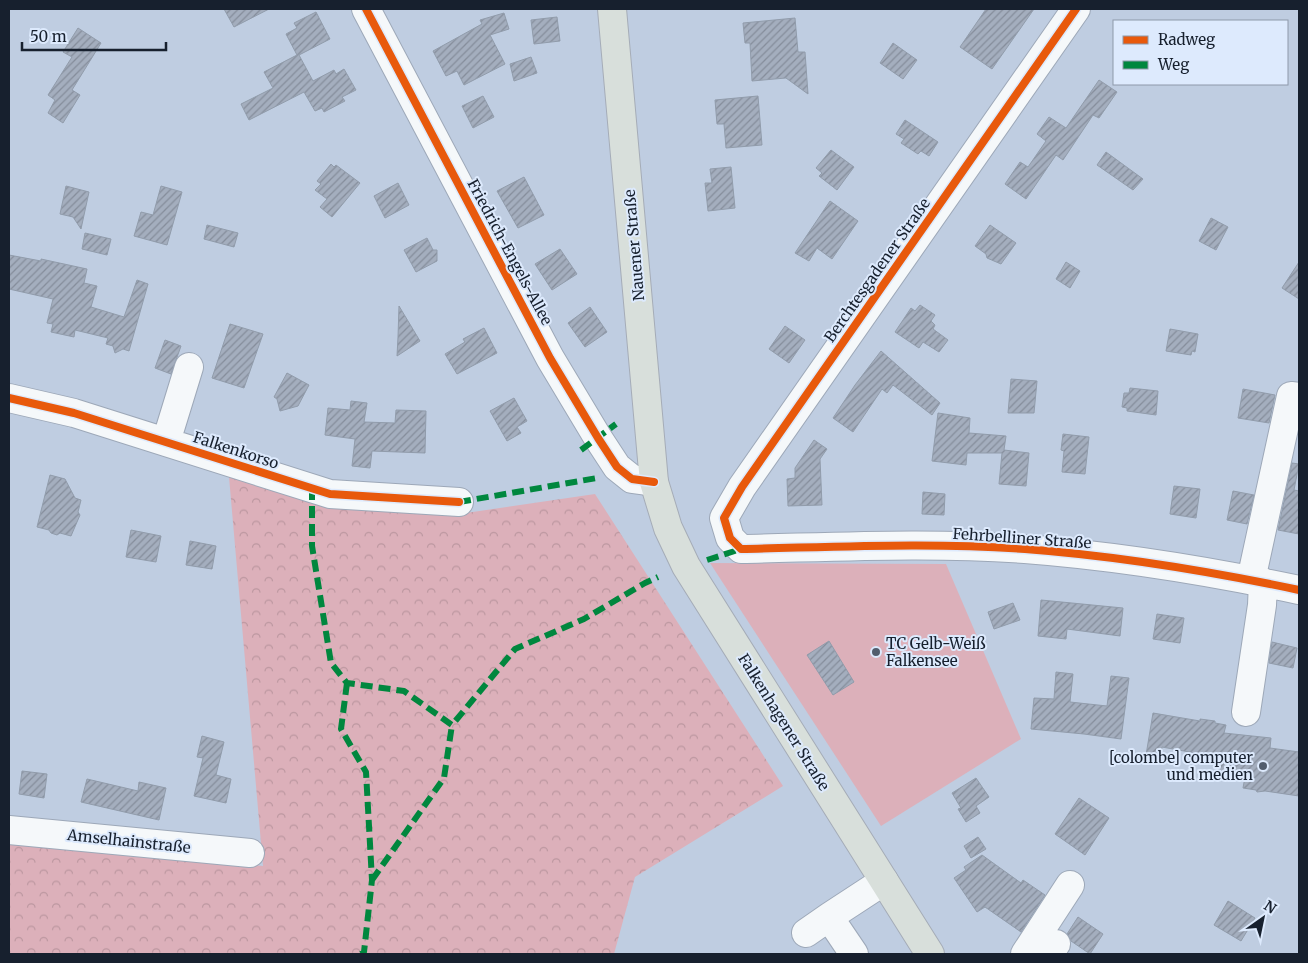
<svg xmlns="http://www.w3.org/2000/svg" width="1308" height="963" viewBox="0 0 1308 963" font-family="Merriweather,serif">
<defs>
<pattern id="forest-crowns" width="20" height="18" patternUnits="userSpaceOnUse" patternTransform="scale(1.25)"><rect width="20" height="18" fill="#dcb0ba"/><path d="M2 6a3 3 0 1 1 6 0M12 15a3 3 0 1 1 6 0" fill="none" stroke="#bc97a0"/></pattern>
<pattern id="building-hatch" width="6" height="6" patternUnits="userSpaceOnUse" patternTransform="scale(1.25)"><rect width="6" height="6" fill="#a4aebe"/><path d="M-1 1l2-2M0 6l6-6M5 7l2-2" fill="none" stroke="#858d9b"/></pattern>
</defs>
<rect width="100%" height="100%" fill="#bfcde1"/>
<path fill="url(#forest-crowns)" d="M229 477 331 506 459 514 595 494 783 786 635 877 614 954H9V838L263 866Z"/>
<path fill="#dcb0ba" d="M710 563 946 564 1021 739 881 826Z"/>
<path fill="url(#building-hatch)" stroke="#919cab" d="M224 9H269L234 27Z
M986 9H1034L992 69 960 47Z
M316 12 330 39 299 55 313 81 334 70 336 74 344 69 356 90 342 97 345 101 324 112 322 108 315 111 304 92 249 120 241 104 273 88 264 72 297 55 286 34 297 28 294 23Z
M504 13 509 29 490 35 505 64 464 85 457 71 446 76 433 51 482 24 480 20Z
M557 17 560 41 534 44 531 20Z
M795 18 798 52H805L808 94 786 78 752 81 750 43H745L743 23Z
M78 28 101 43 72 90 80 95 63 123 48 113 55 100 48 95 72 57 63 52Z
M893 43 917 60 903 79 880 63Z
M531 57 537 73 514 81 510 64Z
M1099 80 1117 92 1099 118 1093 115 1063 160 1056 155 1026 199 1005 184 1020 162 1028 167 1046 141 1037 134 1049 117 1066 128Z
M483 96 494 117 473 128 462 106Z
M758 96 762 145 726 148 724 124H717L715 100Z
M905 120 938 142 929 156 921 151 918 154 901 143 904 139 896 134Z
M831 150 854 167 837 190 819 176 822 173 816 168Z
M1106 152 1143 179 1133 190 1097 165Z
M331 164 334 167 336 165 360 183 332 217 320 207 327 199 315 190 321 184 317 181Z
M731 167 735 208 708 211 705 183H712L710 169Z
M524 177 544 215 518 228 497 191Z
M398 183 409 205 385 218 374 196Z
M66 186 89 192 81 229 73 217 60 214Z
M161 186 182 192 167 245 134 236 141 212 153 215Z
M830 201 858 221 832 259 817 248 809 261 795 253Z
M1211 218 1228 227 1216 250 1199 241Z
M207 225 238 233 234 247 204 239Z
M990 225 1016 243 1001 264 987 258 986 254 975 246Z
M85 233 111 239 107 255 82 249Z
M427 238 433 250H437V261L416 272 404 250Z
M560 249 577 274 552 290 535 264Z
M9 255 41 261V259L87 269 84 283 97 286 91 307 124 317 137 280 148 284 129 351 123 349 115 353 113 346 106 344 108 338 75 330 74 337 51 332 53 324 47 323 53 299 9 289Z
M1066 262 1080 271 1070 288 1056 279Z
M1299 262V299L1282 288Z
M920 305 935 315 931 321 935 325 933 329 948 340 939 352 923 342 919 348 895 332 911 308 915 311Z
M399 306 420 341 397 356 398 337Z
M590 307 607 332 585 347 568 323Z
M230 324 263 334 244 388 212 378Z
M785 326 805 340 789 363 769 349Z
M484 328 497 353 457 374 445 354 465 342 463 339Z
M1170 329 1198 334 1195 352 1192 351 1191 355 1166 351Z
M165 340 181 346 171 374 155 368Z
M881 351 940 403 932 415 893 385 887 393 882 389 853 432 833 418 855 385Z
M287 373 309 385 298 406 280 411 277 399 274 397Z
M1011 379 1037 381 1034 413H1008Z
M1130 388 1158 391 1156 415 1127 411V408L1122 407 1124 393H1129Z
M1243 389 1275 395 1269 423 1238 418Z
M514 398 527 421 517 427 521 433 507 441 490 411Z
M351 401 367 403 364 422 395 423 396 410 426 411 425 453 372 451 370 468 352 466 355 439 325 435 328 408 350 410Z
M938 413 970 418 969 433 1006 436 1004 450 1029 453 1026 486 999 484 1002 453H967L966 465 932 461Z
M1063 434 1089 437 1085 474 1062 472 1064 451 1061 450Z
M814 440 827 449 820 459 822 505 788 506 787 479 795 478V468Z
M1292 463 1299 464 1294 490 1299 491V534L1278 530Z
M50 475 65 479 75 498 81 500 78 512 80 515 71 536 60 533 57 535 51 533 49 530 37 527Z
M1174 486 1200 489 1196 518 1170 514Z
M1233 491 1254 495 1247 524 1227 520Z
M923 492 945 494 944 515 922 514Z
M131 530 161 536 156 562 126 557Z
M190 541 216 546 212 569 186 565Z
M1041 600 1123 608 1120 636 1067 629 1066 639 1038 636Z
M1013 603 1020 620 994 629 988 612Z
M1157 614 1184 618 1180 643 1153 639Z
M829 641 854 682 833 695 807 655Z
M1272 642 1297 648 1293 668 1269 663Z
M1056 672 1073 674 1070 702 1107 706 1111 676 1129 678 1121 739 1084 734 1031 729 1034 698 1054 699Z
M1153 713 1200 721V719L1215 721V723L1226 725 1224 733 1271 738 1270 748 1299 752V796L1265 791 1257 792 1256 790 1243 788 1245 777 1217 772 1219 762 1194 758 1195 753 1162 747 1160 758 1146 755Z
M202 736 224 742 216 775 231 779 226 803 194 796 203 758 197 757Z
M22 771 47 774 44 798 19 794Z
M976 778 989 797 976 806 980 813 966 822 958 809 961 808 952 793Z
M87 779 138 791 139 782 166 788 159 820 81 802Z
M1079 798 1109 818 1085 855 1055 834Z
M978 837 986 849 971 858 964 846Z
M982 855 1021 883 1023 880 1045 895 1021 932 985 907 977 912 954 878 966 870 964 867Z
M1228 901 1255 918 1241 941 1214 925Z
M1078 917 1103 934 1090 954 1071 941 1067 934Z"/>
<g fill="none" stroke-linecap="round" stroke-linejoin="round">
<g stroke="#9da8b8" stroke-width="30">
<path id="minor" d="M366 9 550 358 598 438 617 467 632 479 654 482
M1076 9 742 487 724 518 730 538 741 549C836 547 931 542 1025 549 1118 556 1209 571 1299 590
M9 398 74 413 330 494 459 502
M166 442 189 367
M1251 580 1291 396 1299 397
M1246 712 1262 605 1263 582
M9 830 250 853
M806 933 829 917
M854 954 829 917 884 881
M1025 954 1070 885
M1048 954 1056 944"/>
</g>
<g stroke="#a5acb7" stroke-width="30">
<path id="major" d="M612 9 654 482 668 528 686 566 930 954"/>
</g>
<use href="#minor" stroke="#f5f8fa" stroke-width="28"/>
<use href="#major" stroke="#d8dfdb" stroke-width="28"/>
<path stroke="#00873e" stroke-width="6" stroke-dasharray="12 6" stroke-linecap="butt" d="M581 450 616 424
M312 488V546L331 663 347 683 404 691 452 725 515 649 584 619 645 583 658 577
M459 502 597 478
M707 560 741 549
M347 683 341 729 366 772 372 880 364 952 361 954
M372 880 444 778 452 725"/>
<g stroke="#ddeafd" stroke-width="11">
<path id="cycleway" d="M366 9 550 358 598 438 617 467 632 479 654 482
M1076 9 742 487 724 518 730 538 741 549C836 547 931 542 1025 549 1118 556 1209 571 1299 590
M9 398 74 413 330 494 459 502"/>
</g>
<use href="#cycleway" stroke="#e8590c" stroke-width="8"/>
</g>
<g fill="#525d6d" stroke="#ddeafd" stroke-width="2">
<circle cx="876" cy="652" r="5"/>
<circle cx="1263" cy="766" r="5"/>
</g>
<g text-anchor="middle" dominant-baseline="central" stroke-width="4" stroke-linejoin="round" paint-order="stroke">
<g font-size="15" fill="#17202e" stroke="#ddeafd">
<text transform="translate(634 245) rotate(-95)">Nauener Straße</text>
<text transform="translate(510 252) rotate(62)">Friedrich-Engels-Allee</text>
<text transform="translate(877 270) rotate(-55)">Berchtesgadener Straße</text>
<text transform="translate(236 450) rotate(18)">Falkenkorso</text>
<text transform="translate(1022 538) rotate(4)">Fehrbelliner Straße</text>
<text transform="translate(784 722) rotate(58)">Falkenhagener Straße</text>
<text transform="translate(129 841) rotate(6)">Amselhainstraße</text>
</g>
<g font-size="15" fill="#17202e" stroke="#ddeafd" text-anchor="start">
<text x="886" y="643">TC Gelb-Weiß<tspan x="886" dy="17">Falkensee</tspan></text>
<text x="1253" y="757" text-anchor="end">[colombe] computer<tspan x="1253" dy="17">und medien</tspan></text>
</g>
</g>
<rect width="1308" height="963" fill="none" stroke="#17202e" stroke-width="20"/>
<rect x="1113" y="20" width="175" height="65" fill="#ddeafd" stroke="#8e99aa"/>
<rect x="1123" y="36" width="25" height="8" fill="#e8590c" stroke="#8e99aa"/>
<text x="1158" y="45" font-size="15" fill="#17202e">Radweg</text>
<rect x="1123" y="61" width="25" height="8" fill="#00873e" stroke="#8e99aa"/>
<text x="1158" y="70" font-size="15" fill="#17202e">Weg</text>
<g transform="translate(1263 918) rotate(33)" stroke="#ddeafd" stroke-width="4" paint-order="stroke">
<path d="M0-4L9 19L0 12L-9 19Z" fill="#17202e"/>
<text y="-8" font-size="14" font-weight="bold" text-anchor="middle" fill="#17202e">N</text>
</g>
<path d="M22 42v8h144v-8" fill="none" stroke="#17202e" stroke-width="2.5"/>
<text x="30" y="42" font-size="15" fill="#17202e" stroke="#ddeafd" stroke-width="4" paint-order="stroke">50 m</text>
</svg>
